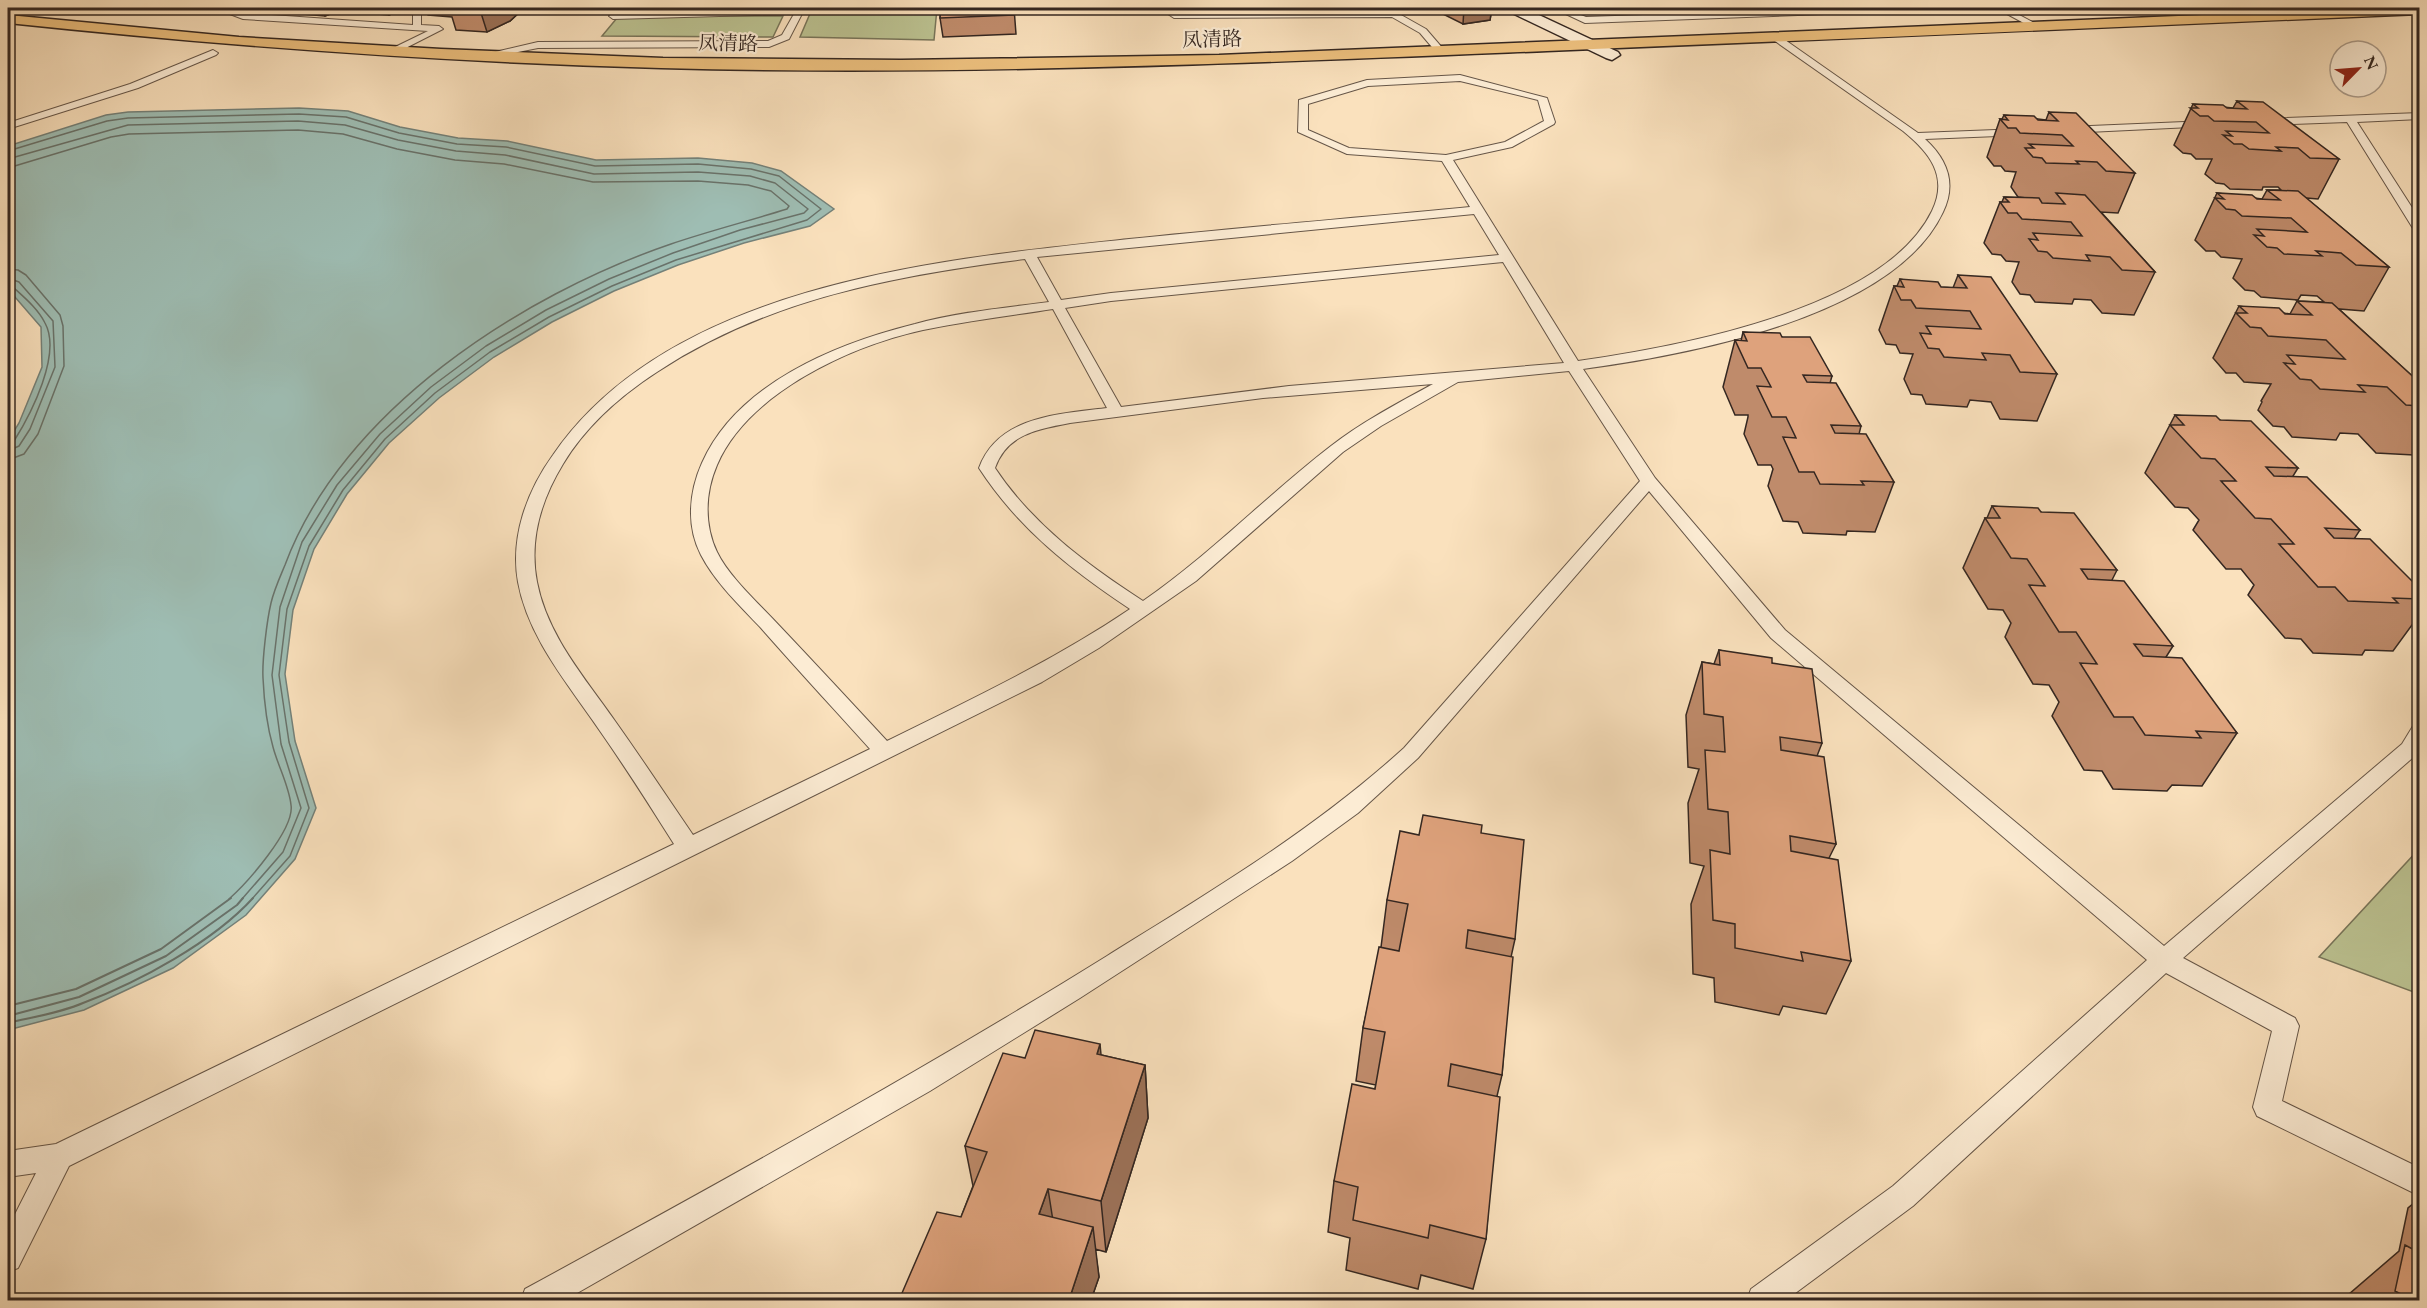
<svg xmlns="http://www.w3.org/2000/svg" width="2427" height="1308" viewBox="0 0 2427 1308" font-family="'EB Garamond','Noto Serif SC',serif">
<rect width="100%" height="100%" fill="#fae1bd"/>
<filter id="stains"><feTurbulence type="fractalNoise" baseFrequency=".00333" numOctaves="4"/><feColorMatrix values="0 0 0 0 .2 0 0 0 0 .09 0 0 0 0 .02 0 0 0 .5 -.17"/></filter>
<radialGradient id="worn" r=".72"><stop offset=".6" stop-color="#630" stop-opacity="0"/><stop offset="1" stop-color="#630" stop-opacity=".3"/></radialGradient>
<path fill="#bcc392" stroke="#78755a" stroke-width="1.5" d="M877 8H937L934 40 800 37 812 9Z
M696 16H783L773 37 602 36 617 18Z
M2419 849V994L2319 957Z"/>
<path fill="#9ebdb3" stroke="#748179" stroke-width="1.5" d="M299 108 348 111 400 127 458 138 507 141 596 160 698 158 752 163 781 171 834 209 810 226 744 243 678 265 614 291 552 322 494 357 439 398 389 443 347 494 314 549 293 610 285 674 295 741 316 808 295 859 246 915 173 968 84 1010 8 1030V441L19 423 42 367 41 327 8 289V146L106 115 128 112Z"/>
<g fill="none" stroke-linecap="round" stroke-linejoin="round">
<path stroke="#69726a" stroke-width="1.5" d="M8 151 107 121 128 118 299 114 346 117 399 133 457 144 506 147 595 166 698 164 751 169 779 176 821 209 807 220 676 260 612 286 549 317 490 352 435 393 385 439 343 490 309 546 287 609 279 675 289 742 309 808 290 856 252 899
M8 159 128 125 298 121 345 125 398 140 456 151 505 155 594 174 698 172 750 176 775 183 808 209 804 213 740 230 673 253 609 279 546 310 486 346 431 387 380 434 337 485 302 542 280 607 272 675 281 744 301 808 283 852 242 899
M8 168 111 137 129 134 298 130 343 134 397 149 455 160 504 164 593 182 698 181 748 185 771 191 789 206 787 209C749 221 709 231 671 244 521 295 342 411 285 565 280 577 274 590 271 603 267 620 262 660 263 678 264 700 267 726 273 747 278 766 289 786 291 805 295 829 247 883 229 899
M8 269 18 270 26 275 60 315 63 326 64 366 38 434 24 454 8 460
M8 278 19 282 53 321 55 367 30 429 19 446 8 451
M8 285 14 288C25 298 38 309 45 323 62 354 31 414 14 441L8 443"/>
<path stroke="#69726a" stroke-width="2" d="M8 1006 76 989 161 949 231 898
M8 1016 79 997 166 956 237 905 243 898
M8 1023C33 1017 60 1013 83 1003 139 982 213 942 253 898"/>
<g stroke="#665648" stroke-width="2">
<path id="lane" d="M214 8H225L244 13 413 25V8H421V25L439 26 443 29 392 55 387 52 389 50 428 31 243 19Z
M805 8 789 39 769 47 538 48 483 59 478 56 538 42 768 41 782 35 794 14 613 19 609 16 613 13Z
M1159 8H1168L1176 12 1394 11 1426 29 1445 51 1437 53 1420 33 1392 17 1174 18Z
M1553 8H1563L1586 17 1848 8H1908L1904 11 1585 23Z
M1996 8H2006L2040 26 2033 28Z
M1772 35H1778L1918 133 2022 129 2027 132 2022 135 1925 139C1947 159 1957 183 1943 212 1894 317 1687 355 1583 369L1655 478 1785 630 2164 946 2402 744 2413 726 2420 724V751L2417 754 2183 958 2295 1018 2299 1026 2282 1101 2420 1168V1196L2257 1116 2253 1107 2272 1031 2166 973 1913 1206 1786 1300H1747L1751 1289 1893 1186 2147 960 1771 638 1649 491 1418 758 1358 813 1292 861 1080 998 930 1091 565 1300H521L525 1289C721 1182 917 1074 1107 956 1210 892 1314 830 1404 748L1640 481 1569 371 1458 382 1381 426 1343 452 1196 581 1099 648 1042 682 69 1166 18 1268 8 1272V1228L36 1173 8 1177V1151L56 1144 674 844C650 806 626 768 600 731 569 685 528 638 518 582 510 537 527 491 553 455 670 284 941 259 1129 239 1243 227 1357 218 1470 207L1442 161 1347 154 1298 132 1299 100 1367 80 1460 75 1547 98 1555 122 1554 124 1512 147 1453 160 1578 361C1676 347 1884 310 1932 211 1949 176 1929 152 1903 131L1772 39ZM1460 81 1538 100 1544 121 1505 142 1446 155 1349 148 1308 130V104L1368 86ZM1474 214 1499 255 1111 293 1061 300 1037 257ZM1025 259 1049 302C1004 308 958 312 915 324 835 344 737 384 702 463 689 492 686 526 701 555 715 582 740 606 761 628 797 669 834 709 870 749L693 835C667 797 642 759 615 721 585 678 547 635 537 582 529 540 541 500 563 464 586 426 620 396 657 372 767 299 896 275 1025 259ZM1503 262 1564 363 1289 386 1121 407 1065 308 1111 301ZM1053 309 1107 408C1059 414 998 416 979 468 1018 528 1071 570 1130 609 1053 661 970 700 887 741 849 700 811 659 772 618 755 600 728 575 717 552 704 524 705 493 717 465 748 393 850 346 923 330 966 321 1009 316 1053 309ZM1433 384C1398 403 1362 422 1331 446 1266 496 1211 554 1143 601 1086 564 1033 525 995 468 1007 434 1038 429 1070 423L1263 398Z
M213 50 218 53 216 55 138 88 8 129V123L130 84Z
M2420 113V119L2357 122 2420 220V234L2414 230 2347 122 2262 125 2257 122 2262 119Z
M2208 121 2213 124 2212 126 2067 133 2062 130 2067 127Z"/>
</g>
<g stroke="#342721" stroke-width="3">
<path id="secondary" d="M1506 8H1524L1618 52 1620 55 1612 60 1606 58 1508 11Z"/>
</g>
<g stroke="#342721" stroke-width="3">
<path id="highway" d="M2374 8H2420V14C2129 27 1838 39 1547 51 1252 63 956 76 661 68 443 62 225 46 8 23V15L239 37 441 49 663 58 901 60 1219 55Z"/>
</g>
<use href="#lane" fill="#fcecd4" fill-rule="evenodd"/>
<use href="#secondary" fill="#fcecd4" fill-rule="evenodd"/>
<use href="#highway" fill="#edc07e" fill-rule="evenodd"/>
</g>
<path fill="#bf8b6b" stroke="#342721" stroke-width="1.5" d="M95 8H164L145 14Z
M267 8H407L389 15 338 11 325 16 269 11Z
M425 8H524L510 21 487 32 456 30 452 17 428 15Z
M628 8H785H784L629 13Z
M941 8H1014L1016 34 943 37 940 18Z
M1431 8H1492L1490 20 1463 24Z
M1565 8H1684L1570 12Z
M1974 8H1996L1995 11H1981Z
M2237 101 2339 159 2318 199 2306 198 2389 267 2364 311 2339 309 2420 383V447L2414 455 2376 453 2358 434 2340 433 2336 440 2292 437 2284 427 2273 426 2258 410 2262 402 2261 401 2271 384 2244 382 2236 373H2226L2213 358 2239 306 2290 314 2297 301 2324 302 2317 296 2301 295 2298 300 2261 297 2254 291 2245 290 2233 278 2242 259 2221 257 2215 251H2206L2195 240 2217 193 2262 199 2267 190H2281L2278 187H2263L2262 190 2230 189 2224 184 2216 183 2205 174 2212 159H2196L2191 154 2183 153 2174 145 2193 104 2233 108Z
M2049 112 2135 173 2118 213 2101 212 2155 272 2134 315 2102 313 2091 300 2074 299 2072 304 2035 302 2030 295 2020 294 2012 282 2019 262 2006 261 2001 255 1992 254 1984 243 2000 202H2002L2004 197 2027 198 2018 197 2011 187 2016 172 2005 171 2001 166H1994L1987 157 2000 119H2002L2004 115 2046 120Z
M1958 275 2057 374 2037 421 2000 419 1991 402 1970 400 1967 407 1926 404 1922 395 1911 394 1904 379 1913 354 1900 353 1896 345 1886 344 1879 330 1894 286H1897L1900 279 1941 287 1953 288Z
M1743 332 1782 337 1832 376 1830 383 1861 426 1859 434 1894 482 1875 532 1847 531 1846 535 1803 533 1798 522 1783 521 1768 486 1773 469 1771 465H1758L1744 434 1748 417V415H1735L1723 387 1735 340 1741 341Z
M2175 415 2220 420 2298 468 2293 476 2360 530 2354 539 2420 589V614L2393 651 2365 650 2362 655 2313 653 2301 639 2285 638 2248 595 2254 585 2241 569H2226L2193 530 2199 520 2188 508 2175 507 2145 473Z
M1992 506 2041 512 2117 570 2112 580 2173 646 2166 657 2237 733 2202 786 2172 785 2167 791 2113 789 2102 771 2084 770 2052 716 2059 702 2049 685 2033 684 2005 637 2011 623 2003 610 1988 609 1963 568 1985 518H1987Z
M1719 650 1772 663 1822 743 1817 756 1836 844 1829 858 1851 961 1826 1014 1783 1006 1779 1015 1715 1002 1714 978 1693 974 1691 904 1704 866 1690 863 1688 803 1699 769 1688 767 1686 715 1702 662 1714 664Z
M1481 833 1515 939 1511 957 1502 1075 1497 1096 1486 1239 1473 1289 1421 1275 1418 1289 1346 1270 1350 1238 1328 1232 1334 1181 1375 1089 1376 1085 1356 1081 1363 1028 1381 947 1387 900 1419 835Z
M1101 1055 1145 1065 1148 1118 1106 1252 1095 1249 1099 1277 1091 1300H899L961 1217 973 1186 965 1146 1025 1058Z
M2420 1198V1300H2347L2348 1295 2399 1251 2408 1208Z"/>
<path fill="#9b7157" stroke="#342721" stroke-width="1.5" d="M142 8H164L145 14Z
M322 8H337L338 11 325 16Z
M386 8H407L389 15Z
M493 8H524L510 21 487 32 481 13Z
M1464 8H1492L1490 20 1463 24Z
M1100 1044 1105 1097 1097 1054Z
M1145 1065 1148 1118 1106 1252 1101 1201Z
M1048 1189 1056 1240 1039 1214Z
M1093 1227 1099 1277 1091 1300H1069Z"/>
<path fill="#dea27c" stroke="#342721" stroke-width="1.5" d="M459 8H493L481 13 450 11Z
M941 8H1014V15L940 18Z
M2237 101 2263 102 2339 159 2310 158 2298 148 2276 147 2281 151 2249 149 2242 144H2234L2223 135 2232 136 2226 131 2269 133 2256 122 2214 121 2208 116H2200L2190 108H2198L2193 104 2223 105 2227 108 2247 109Z
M2049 112 2076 113 2135 173 2106 171 2097 162 2076 161 2079 164 2046 163 2042 158 2033 157 2025 148H2034L2029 144 2073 146 2062 135 2020 133 2016 128H2008L2000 119 2008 120 2004 115 2034 116 2038 120 2058 121Z
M2267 190 2298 191 2389 267 2356 265 2341 253 2316 251 2322 256 2284 254 2277 248 2267 247 2254 235 2264 236 2257 229 2307 232 2291 218 2242 216 2235 210 2226 209 2215 198 2224 199 2217 193 2252 195 2257 199 2280 200Z
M2056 193 2085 195 2155 272 2122 270 2110 257 2086 255 2090 261 2053 258 2047 252 2038 251 2029 239 2038 240 2033 233 2082 236 2071 222 2022 219 2017 213H2008L2000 202H2009L2004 197 2039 198 2042 203 2065 204Z
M1958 275 1991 277 2057 374 2020 372 2010 355 1982 353 1986 360 1944 357 1939 349 1928 348 1920 333 1931 334 1926 326 1981 329 1970 311 1916 308 1911 300H1901L1894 286 1904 287 1900 279 1938 282 1941 287 1967 288Z
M2297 301 2332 303 2420 383V406L2406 405 2387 387 2358 385 2365 392 2320 389 2311 380 2300 379 2284 363 2295 364 2287 355 2345 359 2326 340 2268 336 2261 328 2250 327 2236 313H2247L2239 306 2279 308 2285 314 2312 315Z
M1743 332 1780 333 1782 337H1810L1832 376 1803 375 1807 382 1836 383 1861 426 1831 425 1835 433 1866 434 1894 482 1861 481 1864 485 1820 484 1814 472H1799L1783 437 1796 438 1786 417H1772L1757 386 1771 387 1761 368H1748L1735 340 1747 341Z
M2175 415 2216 416 2220 420 2251 421 2298 468 2266 467 2274 476 2307 477 2360 530 2325 528 2334 538 2370 539 2420 589V599L2393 598 2398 603 2348 601 2335 587H2318L2279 544H2294L2271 519 2255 518 2221 481H2236L2215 459 2201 458 2170 425H2184Z
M1992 506 2038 508 2041 512 2074 513 2117 570 2081 569 2088 579 2124 581 2173 646 2134 644 2143 656 2182 658 2237 733 2196 731 2201 738 2145 735 2133 717H2114L2080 663 2097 664 2076 632H2059L2029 585 2045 586 2027 559 2011 558 1985 518H2000Z
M1719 650 1772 658V663L1812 669 1822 743 1780 737 1781 750 1824 757 1836 844 1790 836 1791 851 1838 860 1851 961 1801 952 1803 961 1735 948V924L1713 920 1710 850 1730 854 1728 812 1708 809 1705 750 1725 752 1723 717 1704 714 1702 662 1720 665Z
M1423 815 1482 825 1481 833 1524 840 1515 939 1468 930 1466 948 1513 957 1502 1075 1451 1064 1448 1086 1500 1097 1486 1239 1430 1225 1428 1238 1353 1220 1358 1187 1334 1181 1352 1084 1375 1089 1385 1032 1363 1028 1379 947 1399 951 1408 904 1387 900 1400 831 1419 835Z
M1035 1030 1100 1044 1097 1054 1145 1065 1101 1201 1048 1189 1039 1214 1093 1227 1069 1300H899L937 1212 961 1217 987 1152 965 1146 1003 1053 1025 1058Z
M2405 1245 2420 1253V1300H2412L2395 1291Z"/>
<g text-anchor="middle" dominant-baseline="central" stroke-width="4.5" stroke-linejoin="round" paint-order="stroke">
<g font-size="20" fill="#342721" stroke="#fcecd4">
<text transform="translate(1212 39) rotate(-2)">凤清路</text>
<text transform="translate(728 43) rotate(1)">凤清路</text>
</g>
</g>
<rect width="2427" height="1308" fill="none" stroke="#fae1bd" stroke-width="30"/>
<rect x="9" y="9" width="2409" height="1290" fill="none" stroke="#342721" stroke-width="3"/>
<rect x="15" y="15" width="2397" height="1278" fill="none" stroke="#342721" stroke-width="1.5"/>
<g transform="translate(2358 69) rotate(65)"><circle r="28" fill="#fcecd4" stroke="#ac9d8c" stroke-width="1.5"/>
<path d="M0-4.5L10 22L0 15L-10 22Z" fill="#8f2418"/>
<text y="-9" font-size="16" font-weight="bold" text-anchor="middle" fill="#342721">N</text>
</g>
<rect width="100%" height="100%" filter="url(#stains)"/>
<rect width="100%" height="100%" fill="url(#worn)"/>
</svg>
